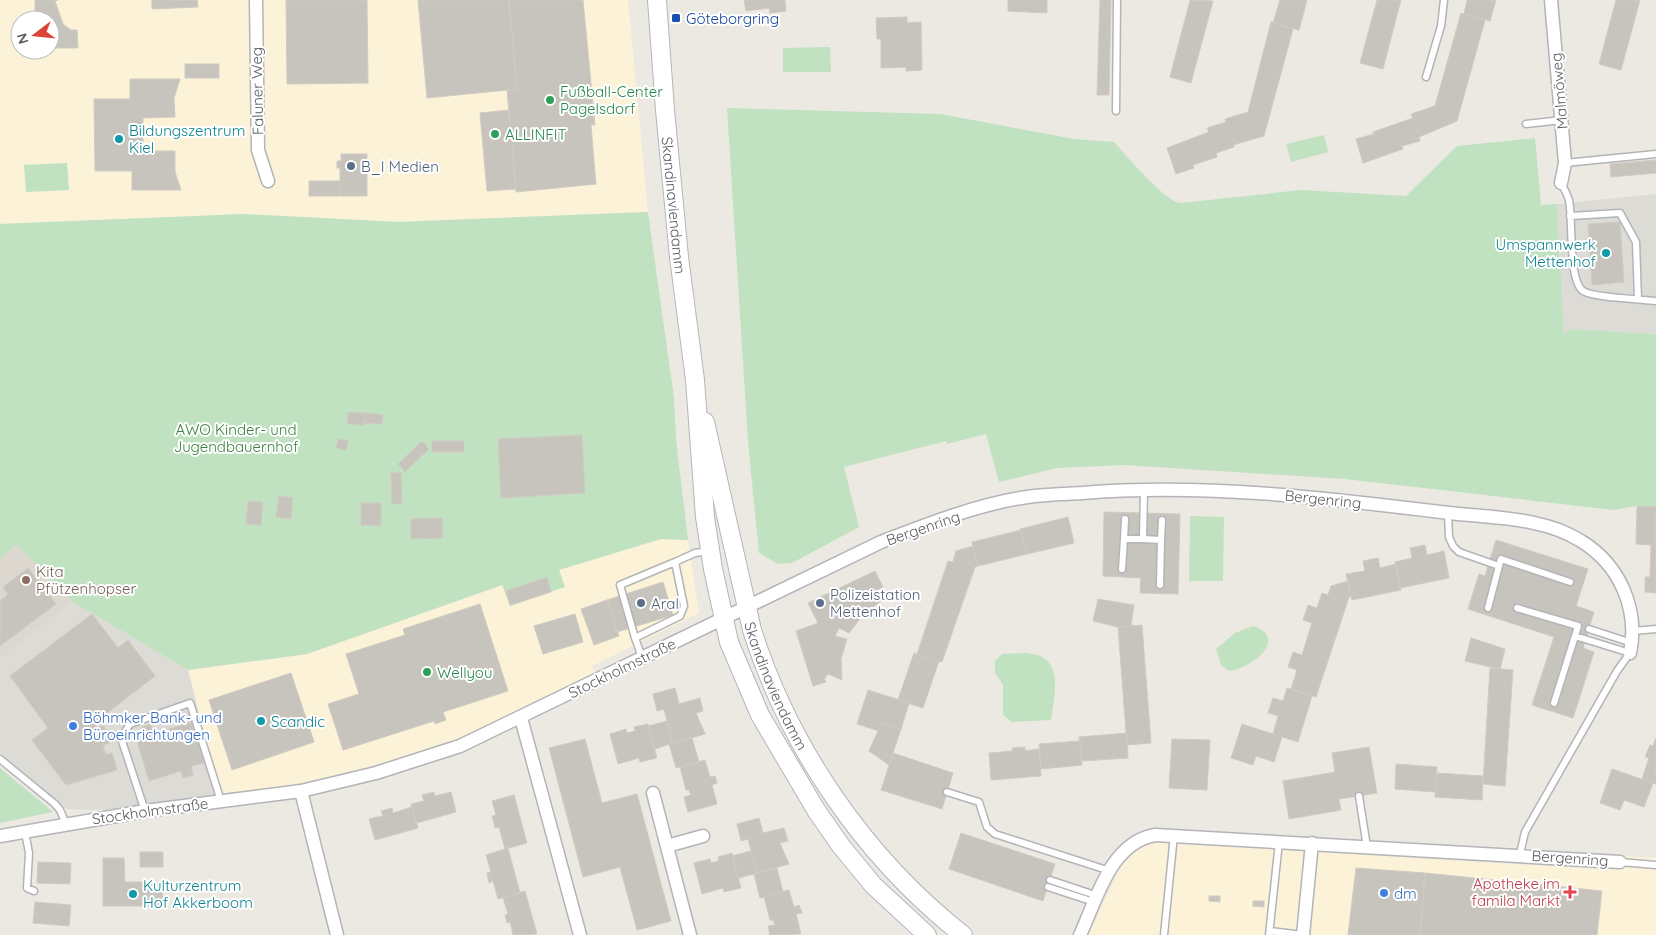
<svg xmlns="http://www.w3.org/2000/svg" width="1656" height="935" viewBox="0 0 1656 935" font-family="Quicksand,sans-serif">
<rect width="100%" height="100%" fill="#ece9e2"/>
<path fill="#fbf2d8" fill-rule="evenodd" d="M0 0H628L648 212 399 222 243 214 0 224ZM20 20H50V50H20Z
M661 539 688 540 699 613 592 666 599 679 531 713 376 773 221 801 188 670 307 654 503 585 510 606 564 587 559 570Z
M1158 842 1597 869 1599 854 1656 858V935H1088L1125 858 1138 846Z"/>
<path fill="#dddbd6" d="M1656 194V334L1571 329 1564 335 1557 204Z
M73 602 188 670 221 801 145 811 67 809 0 753V658Z"/>
<path fill="#dcd8d0" d="M17 545 73 602 0 658V558Z"/>
<path fill="#c0e2c0" d="M830 47 831 72H783V48Z
M727 108 940 114 1074 139 1114 142C1126 155 1165 202 1181 203L1301 190 1406 196 1457 146 1535 138 1541 205 1557 204 1564 335 1571 329 1656 334V507L1637 506 1614 510 1345 479 1124 465 1057 468 999 482 986 434 947 444 946 441 844 467 859 527 792 563 778 564 759 553 748 442Z
M1324 135 1328 152 1291 162 1286 144Z
M67 163 69 190 26 192 24 165Z
M648 212 674 398 676 439 688 540 661 539 559 570 565 587 510 606 502 585 307 654 188 670 73 602 17 545 0 558V224L243 214 399 222Z
M1190 516 1224 517 1223 581H1189Z
M1253 626C1290 638 1251 669 1229 671L1221 665 1216 649 1235 633Z
M1026 653C1031 654 1038 654 1042 657 1063 668 1053 702 1051 720L1012 722 1003 715V685L995 673V661L1002 654Z
M0 768 53 812 0 823Z"/>
<path fill="#c7c4be" stroke="#d0cbc1" d="M35 0H58L55 1 63 24 71 30H77L78 48H50V20H35Z
M152 0H197L198 7 152 9Z
M286 0H367L368 83 287 84Z
M418 0H509L517 89 427 98Z
M509 0H583L595 125H591L596 184 516 192 507 90 517 89Z
M744 0H785L786 11 770 13 769 8 746 11Z
M1008 0H1047V13L1008 11Z
M1100 0H1111L1109 95H1097Z
M1190 0 1213 1 1191 83 1170 77Z
M1280 0H1307L1299 30 1273 23Z
M1377 0H1401L1383 69 1360 63Z
M1467 0H1496L1490 21 1464 14Z
M1616 0H1640L1621 70 1599 64Z
M1461 13 1485 20 1457 121 1419 137 1420 141 1402 146 1403 149 1363 163 1356 139 1374 134 1373 132 1413 118 1411 114 1435 106Z
M907 17V23L921 22 922 70 906 71V67L881 68V39H877L876 18Z
M1271 22 1293 29 1264 136 1233 145 1234 147 1216 153 1217 157 1193 165 1194 168 1176 174 1167 148 1209 132 1207 128 1226 122 1225 119 1248 112Z
M185 64H219V78H185Z
M130 79H180L174 98 175 117 143 118V151H175V172L181 190H132V171H95L94 99H130Z
M509 110 516 189 487 191 480 113Z
M341 154H367V196H340V168H337V161H341Z
M1656 160V173L1611 177 1610 164Z
M309 181H340V196H309Z
M1620 222 1624 282 1592 285 1588 224Z
M348 412 365 413 364 425 347 424Z
M365 413 383 415 382 424 364 423Z
M582 435 585 493 501 498 498 439Z
M338 439 348 441 346 450 336 448Z
M422 441 429 449 405 472 398 464Z
M432 441H464V452H432Z
M401 472 402 504H392L391 473Z
M279 496 293 498 291 519 276 517Z
M248 501 263 502 261 525 246 524Z
M361 503H381V526L361 525Z
M1637 506 1656 507V593L1645 592V577H1650L1651 545 1636 544Z
M1104 512 1180 514 1178 594 1140 593 1141 578 1103 576Z
M1068 517 1074 543 1027 554 1020 529Z
M442 518 443 538 411 539V519Z
M1021 530 1027 554 978 566 972 542Z
M1496 540 1588 569 1576 606 1594 612 1583 648 1594 652 1573 718 1532 705 1554 637 1468 609 1479 574 1485 576Z
M1425 545 1427 555 1444 551 1449 578 1400 588 1395 562 1412 558 1410 548Z
M973 546 978 566 975 567 942 662 917 654 948 561 953 562 956 551Z
M1378 558 1380 568 1396 564 1401 590 1352 600 1346 574 1365 571 1363 561Z
M28 568 56 604 0 646V601L8 594 3 587Z
M875 571 883 587 876 591 881 601 863 615 849 633 839 628 835 636 847 639 841 659 842 680 828 674 824 679 826 682 813 686 796 631 818 623 808 603Z
M547 577 551 592 510 605 506 591Z
M1348 581 1351 597H1349L1316 697 1291 689 1297 670 1288 667 1293 652 1302 655 1312 623 1303 620 1308 605 1317 608 1322 593 1328 595 1331 586Z
M663 582 673 615 617 632 607 600Z
M1098 599 1134 605 1131 626 1118 627 1093 621Z
M607 600 619 636 594 645 581 609Z
M480 604 508 691 443 712 446 720 435 724 434 721 343 750 328 704 359 694 346 654 405 635 403 629Z
M92 614 118 648 128 640 155 676 94 723 97 728 104 726 109 743 103 745 106 755 112 753 117 770 66 785 32 740 48 728 10 676Z
M575 614 583 642 543 654 534 626Z
M1142 625 1151 743 1127 745 1118 627Z
M1471 638 1505 649 1500 669 1465 661Z
M914 653 939 661 923 708 898 700Z
M1490 668 1513 670 1505 786 1483 784Z
M291 673 314 742 232 770 209 700Z
M675 688 679 704 700 698 703 711 696 713 705 734 673 743 664 709 657 711 653 694Z
M1287 688 1312 696 1298 742 1273 734 1278 716 1268 713 1273 698 1283 701Z
M868 690 909 703 901 729 882 722 879 731 857 724Z
M667 721 673 743 655 749 648 726Z
M191 722 204 763 191 766 193 775 183 778 181 771 149 781 137 741 146 738 142 727 151 724 154 734Z
M882 722 901 729 889 765 869 751Z
M648 724 657 758 640 762 639 758 618 764 610 734 626 729 627 733 635 731 634 727Z
M1242 724 1282 737 1274 762 1256 756 1253 765 1231 758Z
M1127 733 1128 758 1081 761 1079 737Z
M692 738 699 762 676 768 669 744Z
M1656 738V784L1642 779 1649 758 1645 757 1650 745 1653 746Z
M585 739 602 803 637 794 671 921 637 930 620 867 583 877 549 748Z
M1172 739 1210 740 1207 790 1169 788Z
M1080 741 1082 765 1041 769 1039 744Z
M1025 747V751L1039 749 1041 776 991 780 989 753 1013 751 1012 748Z
M1369 747 1377 793 1339 799 1341 810 1289 819 1283 781 1335 772 1332 753Z
M893 753 953 773 942 809 881 790Z
M705 760 710 777 715 776 717 783 712 785 717 804 688 812 684 797 691 795 689 790H686L680 767Z
M1396 764 1437 767 1435 792 1395 789Z
M1612 769 1653 783 1644 807 1624 800 1620 810 1600 803Z
M1436 773 1483 776 1482 800 1435 797Z
M434 792 435 796 451 792 456 812 417 823 411 804 424 801 422 795Z
M514 795 527 843 505 849 499 827 495 828 492 816 496 815 492 801Z
M412 807 418 828 375 840 369 819 383 816 381 811 392 808 393 813Z
M759 818 763 833 784 828 788 841 780 843 789 864 757 873 748 839 741 841 737 824Z
M961 833 1055 864 1043 901 949 869Z
M508 848 520 893 498 899 493 881 489 883 487 873 491 872 486 855Z
M751 851 757 873 739 878 732 856Z
M140 852H163V867H140Z
M732 853 741 888 724 892 723 888 702 894 694 863 710 859 711 863 719 861 718 857Z
M103 858H124L125 882H162L163 906H103Z
M38 862 71 863 70 884 37 883Z
M777 868 783 892 760 898 754 874Z
M1356 868 1425 873 1420 935H1348Z
M1425 873 1602 891 1597 935H1420Z
M789 890 794 907 799 905 802 913 796 914 801 934 770 935 768 926 775 925 773 920H770L764 897Z
M525 891 537 934 513 935 510 922 507 923 505 915 508 914 503 898Z
M1209 896H1220V902L1209 901Z
M1253 901H1264V907L1253 906Z
M35 902 71 905 69 926 33 923Z"/>
<g fill="none" stroke-linecap="round" stroke-linejoin="round">
<g stroke="#b2b4b8" stroke-width="9">
<path id="lane" d="M1426 77 1441 26 1444 0
M1116 111 1117 0
M1526 124 1562 120
M1565 163 1656 154
M1561 183C1564 188 1567 194 1569 200 1573 219 1568 280 1583 291 1594 298 1641 299 1656 301
M1570 216 1620 213 1636 242 1638 299
M1448 513 1449 537 1453 546 1459 552 1499 566 1501 559 1570 582
M1124 539 1125 519
M1143 539 1161 540 1160 585
M1161 540 1162 520
M1122 569 1124 539H1143L1144 490
M1488 608 1499 566
M1517 608 1578 626 1575 636
M1589 629 1632 643
M1633 631 1656 629
M635 638 620 585 675 562
M642 657 635 638 680 616 684 606 675 562 695 553 709 551
M0 759 55 804 60 810 66 824
M947 792 979 802 987 827 995 834 1110 871
M1359 796 1367 847
M145 811 121 738 130 724 190 703 221 801
M25 832 29 853 27 888 34 891
M1520 854 1525 832 1617 671 1630 653 1575 636 1554 703
M1620 862 1656 865
M1050 880 1098 896
M1048 887 1094 902
M1270 931 1303 935
M1164 935 1174 835
M1269 935 1279 842"/>
</g>
<g stroke="#b2b4b8" stroke-width="15">
<path id="street" d="M256 0 258 150 268 181
M1551 0 1565 163 1561 183
M521 718 580 935
M301 791 337 935
M653 793 690 935
M0 836 145 811 301 791 376 773 460 746 881 542C927 524 979 504 1027 497 1045 494 1064 494 1082 493 1205 483 1327 498 1449 513 1492 518 1544 517 1581 541 1620 565 1639 609 1630 653
M667 846 703 836
M1080 935C1097 899 1110 843 1155 835L1620 862
M1303 935 1312 843"/>
</g>
<g stroke="#b3b6bb" stroke-width="20">
<g id="secondary">
<path id="s1" d="M657 0 665 110 679 257 695 380 705 517 713 569 729 642 760 715 816 810 841 846 873 885 927 935"/>
<path id="s2" d="M705 422 752 630C790 749 865 858 963 935"/>
</g>
</g>
<use href="#lane" stroke="#fff" stroke-width="6"/>
<use href="#street" stroke="#fff" stroke-width="12"/>
<use href="#secondary" stroke="#fff" stroke-width="18"/>
</g>
<rect fill="#1a4fb4" stroke="#fff" stroke-width="2" x="671" y="13" width="10" height="10" rx="2.5"/>
<g fill="#2e9e5b" stroke="#fff" stroke-width="2">
<circle cx="550" cy="100" r="5"/>
<circle cx="495" cy="134" r="5"/>
<circle cx="427" cy="672" r="5"/>
</g>
<g fill="#0f9aa8" stroke="#fff" stroke-width="2">
<circle cx="119" cy="139" r="5"/>
<circle cx="1606" cy="253" r="5"/>
<circle cx="261" cy="721" r="5"/>
<circle cx="133" cy="894" r="5"/>
</g>
<g fill="#5c6f8a" stroke="#fff" stroke-width="2">
<circle cx="351" cy="166" r="5"/>
<circle cx="641" cy="603" r="5"/>
<circle cx="820" cy="603" r="5"/>
</g>
<circle fill="#8d6e63" stroke="#fff" stroke-width="2" cx="26" cy="580" r="5"/>
<g fill="#3f7fe0" stroke="#fff" stroke-width="2">
<circle cx="73" cy="726" r="5"/>
<circle cx="1384" cy="893" r="5"/>
</g>
<path fill="#e0444e" stroke="#fff" stroke-width="2" d="M1567.5 884.5h5v5h5v5h-5v5h-5v-5h-5v-5h5z"/>
<g text-anchor="middle" dominant-baseline="central" stroke-width="4" stroke-linejoin="round" paint-order="stroke">
<g font-size="15" fill="#164399" stroke="#fff" text-anchor="start">
<text x="686" y="18">Göteborgring</text>
</g>
<g font-size="15" fill="#5a5d61" stroke="#fff">
<text transform="translate(257 91) rotate(-91)">Faluner Weg</text>
<text transform="translate(1559 91) rotate(-95)">Malmöweg</text>
<text stroke="none"><textPath href="#s1" startOffset="206">Skandinaviendamm</textPath></text>
<text transform="translate(1323 499) rotate(6)">Bergenring</text>
<text transform="translate(923 528) rotate(-19)">Bergenring</text>
<text transform="translate(622 668) rotate(-26)">Stockholmstraße</text>
<text stroke="none"><textPath href="#s2" startOffset="274">Skandinaviendamm</textPath></text>
<text transform="translate(150 811) rotate(-8)">Stockholmstraße</text>
<text transform="translate(1570 858) rotate(4)">Bergenring</text>
</g>
<g font-size="15" fill="#27864d" stroke="#fff" text-anchor="start">
<text x="560" y="91">Fußball-Center<tspan x="560" dy="17">Pagelsdorf</tspan></text>
<text x="505" y="134">ALLINFIT</text>
<text x="437" y="672">Wellyou</text>
</g>
<g font-size="15" fill="#0d838f" stroke="#fff" text-anchor="start">
<text x="129" y="130">Bildungszentrum<tspan x="129" dy="17">Kiel</tspan></text>
<text x="1596" y="244" text-anchor="end">Umspannwerk<tspan x="1596" dy="17">Mettenhof</tspan></text>
<text x="271" y="721">Scandic</text>
<text x="143" y="885">Kulturzentrum<tspan x="143" dy="17">Hof Akkerboom</tspan></text>
</g>
<g font-size="15" fill="#4e5e75" stroke="#fff" text-anchor="start">
<text x="361" y="166">B_I Medien</text>
<text x="830" y="594">Polizeistation<tspan x="830" dy="17">Mettenhof</tspan></text>
<text x="651" y="603">Aral</text>
</g>
<g font-size="15" fill="#3b803d" stroke="#fff">
<text x="236" y="429">AWO Kinder- und<tspan x="236" dy="17">Jugendbauernhof</tspan></text>
</g>
<g font-size="15" fill="#785e54" stroke="#fff" text-anchor="start">
<text x="36" y="571">Kita<tspan x="36" dy="17">Pfützenhopser</tspan></text>
</g>
<g font-size="15" fill="#366cbe" stroke="#fff" text-anchor="start">
<text x="83" y="717">Böhmker Bank- und<tspan x="83" dy="17">Büroeinrichtungen</tspan></text>
<text x="1394" y="893">dm</text>
</g>
<g font-size="15" fill="#be3a42" stroke="#fff" text-anchor="end">
<text x="1560" y="883">Apotheke im<tspan x="1560" dy="17">famila Markt</tspan></text>
</g>
</g>
<g transform="translate(35 35) rotate(254)"><circle r="24" fill="#ffffff" stroke="#bdbec0"/>
<path d="M0-4L9 19L0 12L-9 19Z" fill="#db4438"/>
<text y="-8" font-size="14" font-weight="bold" text-anchor="middle" fill="#5a5d61">N</text>
</g>
</svg>
